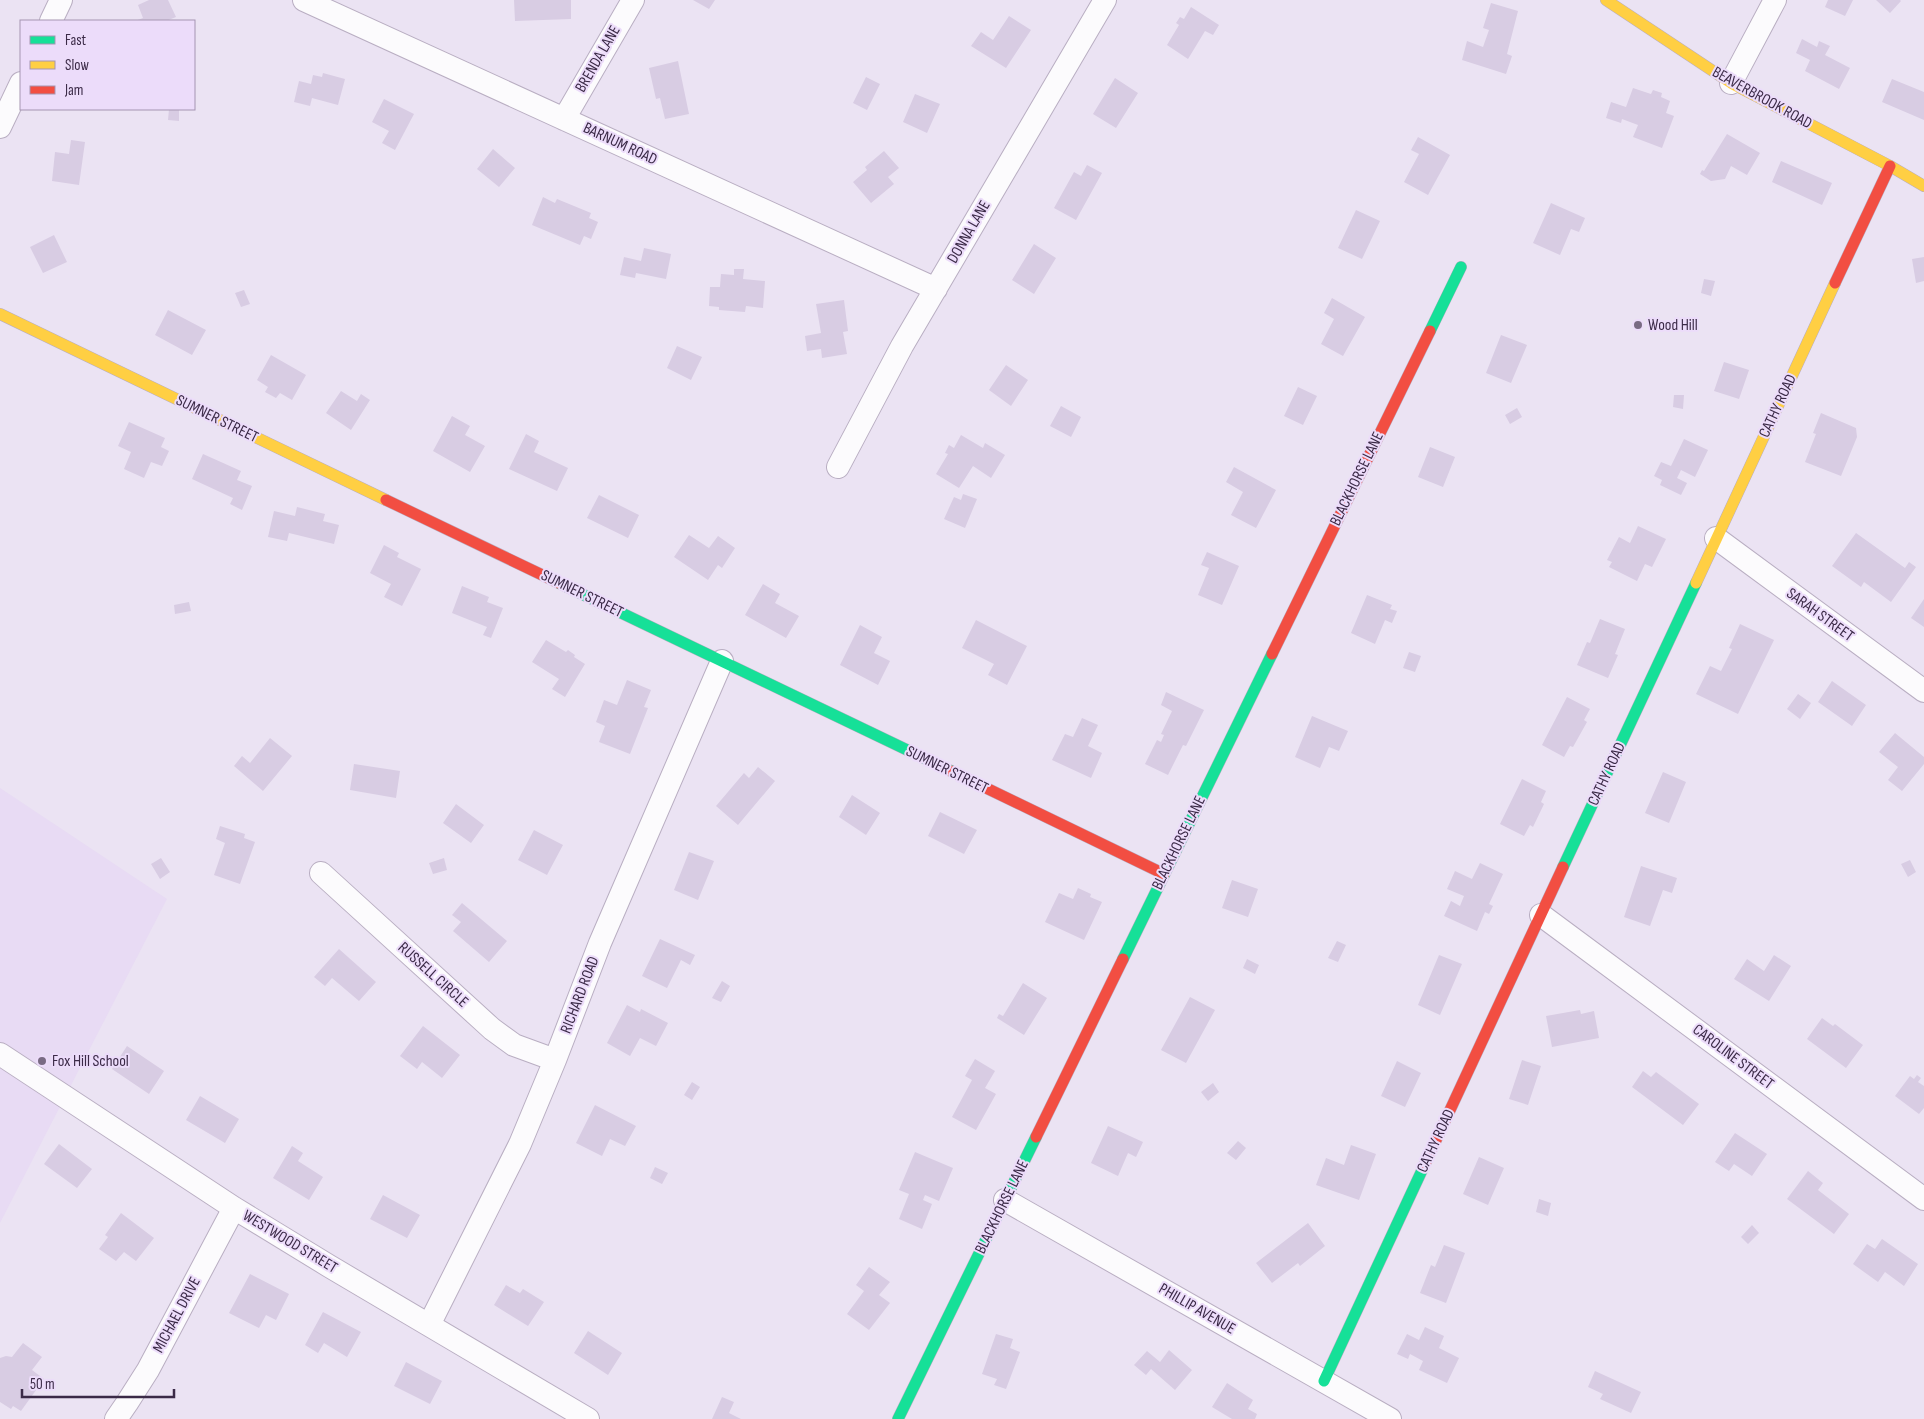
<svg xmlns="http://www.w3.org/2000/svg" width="1924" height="1419" viewBox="0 0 1924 1419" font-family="'Sofia Sans Condensed',sans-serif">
<rect width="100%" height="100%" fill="#ebe3f3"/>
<path fill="#e8dbf4" d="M0 788 167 899 0 1223Z"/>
<path fill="#d8cce3" d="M149 0H168L176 17 166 21H135L143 18 138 5Z
M514 0H571V19L515 21Z
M693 0H715L709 9Z
M1828 0H1853L1845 16 1825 7Z
M1876 0H1900L1901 1 1890 13Z
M1491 3 1518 11 1507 54 1512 56 1506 74 1462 60 1467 41 1483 47 1489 30 1483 28Z
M1191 7 1219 25 1213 35 1205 31 1188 59 1167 45 1179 25 1176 23 1180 17 1184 19Z
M1009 16 1031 30 1006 68 971 46 981 32 993 40Z
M1802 39 1817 47 1819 41 1830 46 1825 55 1850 68 1839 89 1805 71 1810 60 1796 53Z
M678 61 689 114 665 119 660 98 656 99 649 68Z
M323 73 345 79 338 105 312 98 310 106 294 102 299 81 311 84 313 75 322 77Z
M866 77 880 84 867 110 853 103Z
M1115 78 1138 93 1116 128 1093 114Z
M1892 79 1924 92V120L1882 102Z
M1633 88 1651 94 1653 90 1662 93 1661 97 1670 101 1666 113 1674 116 1662 148 1633 137 1638 125 1622 119 1621 123 1606 118 1611 102 1626 107Z
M915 94 940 104 927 133 903 122Z
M384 99 414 114 395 150 382 143 389 131 372 122Z
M169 109H179V121L168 120Z
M1727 134 1760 153 1747 175 1731 166 1725 179 1711 181 1700 174 1702 170 1704 171Z
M1418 137 1450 155 1428 195 1404 182 1419 154 1411 150Z
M71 140 85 142 79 185 52 181 55 152 69 154Z
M493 149 515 168 499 187 477 169Z
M884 151 899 168 888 177 894 184 871 203 853 182 867 170 865 167Z
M1781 161 1832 183 1822 205 1772 182Z
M1087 165 1102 173 1076 220 1054 208 1074 172 1081 176Z
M543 197 555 203 557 199 591 213 589 218 598 222 591 239 584 236 580 245 532 225Z
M1551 203 1585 218 1579 232 1571 229 1560 255 1533 243Z
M1356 210 1380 221 1362 259 1338 248Z
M54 235 67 262 43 273 30 247Z
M1034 244 1056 258 1034 294 1012 280Z
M644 248 671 254 666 279 636 273 635 278 620 275 624 257 641 261Z
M1924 257V281L1916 283 1912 259Z
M734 269H744L743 279 765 281 763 308 746 306 745 312 719 310V307L709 306 710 287H720L721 274 734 275Z
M1704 279 1715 281 1711 296 1701 293Z
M244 290 250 304 241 307 235 293Z
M1332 298 1365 317 1343 356 1321 344 1334 319 1324 313Z
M844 300 848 331 843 332 847 354 822 358 821 349 807 351 805 336 821 333 816 304Z
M168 310 206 330 192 355 155 335Z
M1501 335 1527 345 1511 383 1486 373Z
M677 346 702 357 691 380 667 368Z
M271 355 306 375 292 400 280 393 276 398 265 392 268 387 257 380Z
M1724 362 1749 370 1739 399 1714 391Z
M1006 365 1028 380 1011 406 989 390Z
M1298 387 1317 396 1303 425 1284 416Z
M341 391 357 401 361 394 370 400 351 430 326 413Z
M1674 395H1684L1683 409 1673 407Z
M1061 406 1081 417 1071 437 1050 426Z
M1517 408 1522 417 1510 424 1505 415Z
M1821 413 1856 428 1857 437 1841 476 1805 462 1816 434 1813 433Z
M452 416 470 426 465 435 485 446 470 472 433 451Z
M129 422 165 438 161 447 169 451 162 466 151 462 144 478 124 469 131 452 118 446Z
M526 434 539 441 534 452 568 468 557 491 509 469Z
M961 435 983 448 985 443 1005 455 991 478 973 466 959 488 936 474 948 454 945 453 949 445 954 448Z
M1684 439 1708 450 1695 477 1681 470 1677 478 1687 483 1681 495 1660 485 1662 480 1654 476 1661 462 1671 466Z
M1430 447 1455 457 1443 487 1418 477Z
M203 454 241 471 237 480 252 486 242 510 230 504 233 498 192 479Z
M1234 467 1276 490 1256 528 1231 515 1243 492 1226 482Z
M963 494 977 499 965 528 944 519 954 497 961 500Z
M599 495 639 515 628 538 587 518Z
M297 507 325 514 323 521 339 525 334 544 289 533 287 541 268 537 274 511 295 516Z
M1638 526 1666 539 1652 567 1645 564 1637 581 1609 567 1612 562 1607 560 1619 537 1630 543Z
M1856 533 1905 568 1909 562 1916 567 1891 602 1864 582 1861 587 1832 566Z
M689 535 709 548 718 536 735 548 722 568 718 565 708 580 674 557Z
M384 545 399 553 397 557 421 569 402 606 384 597 391 584 370 573Z
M1207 552 1239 566 1222 605 1198 595 1209 568 1201 565Z
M763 584 780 594 775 603 799 616 786 638 745 615Z
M462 586 489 597 487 602 503 608 491 638 483 635 487 627 452 613Z
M1367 595 1392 605 1390 609 1397 611 1392 623 1385 620 1375 644 1351 633Z
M1924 599V627L1911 618Z
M189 602 191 611 175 614 174 605Z
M1600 619 1625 629 1615 654 1618 655 1608 678 1577 665 1587 642 1590 643Z
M976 620 1027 646 1007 685 988 675 994 664 962 648Z
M1740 624 1774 640 1738 714 1696 694 1710 666 1721 671 1732 649 1729 648Z
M860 625 882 637 874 653 890 661 878 685 840 665Z
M546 640 566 652 568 650 575 655 574 657 585 664 565 697 552 689 559 679 532 662Z
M1409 652 1421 656 1415 672 1403 668Z
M627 680 651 690 644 707 648 708 630 754 599 742 605 726 596 722 604 700 617 705Z
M1832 681 1866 705 1852 726 1818 702Z
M1166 692 1204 710 1186 746 1183 745 1168 775 1145 764 1157 740 1161 742 1164 735 1161 734 1172 711 1161 705Z
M1798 694 1811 703 1800 719 1787 709Z
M1567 697 1590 709 1584 720 1587 722 1573 747 1570 746 1564 757 1542 745Z
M1312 716 1348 731 1339 751 1329 747 1320 768 1295 757Z
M1082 718 1098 725 1088 746 1102 753 1091 778 1052 760 1065 734 1073 737Z
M1895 733 1924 757V764L1902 791 1888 780 1898 767 1879 752Z
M270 738 292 756 263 791 234 766 242 756 250 763Z
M354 764 400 771 396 798 350 790Z
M758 767 775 781 738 825 716 806 744 773 749 778Z
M1663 772 1686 782 1669 823 1645 813Z
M1522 779 1546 791 1541 802 1544 804 1533 827 1530 825 1524 836 1500 824Z
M852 795 880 813 866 835 839 817Z
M456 804 484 825 471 843 443 823Z
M940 812 977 830 964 854 928 836Z
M220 826 245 834 244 838 255 842 240 884 214 875 225 843 216 839Z
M534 830 563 845 547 875 518 860Z
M689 852 714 861 698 900 674 890Z
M161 858 170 872 160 879 151 864Z
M444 858 447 870 433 874 429 863Z
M1910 860 1916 872 1908 877 1901 864Z
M1480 863 1503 874 1489 904 1493 906 1489 914 1485 912 1477 931 1444 916 1451 901 1460 906 1464 896 1447 889 1455 871 1472 879Z
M1641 866 1677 878 1672 893 1663 890 1650 926 1624 917Z
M1232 880 1258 889 1248 917 1222 908Z
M1078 888 1091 894 1090 897 1102 902 1084 940 1045 922 1059 893 1073 899Z
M462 903 507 941 489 962 453 931 461 922 452 915Z
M660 939 695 955 690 965 681 960 667 988 642 976Z
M1337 941 1346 945 1338 962 1328 958Z
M339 949 376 982 359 1001 332 978 325 986 314 977Z
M1439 955 1462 964 1440 1015 1418 1005Z
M1774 955 1791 966 1769 1001 1734 979 1747 959 1764 971Z
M1247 959 1259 965 1255 974 1243 968Z
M722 981 730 986 721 1002 712 998Z
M1023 983 1047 998 1024 1035 997 1018 999 1014 1003 1016Z
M1190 997 1215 1010 1186 1063 1161 1050Z
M627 1005 640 1012 641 1009 668 1023 656 1046 640 1038 630 1056 607 1043Z
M1580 1010 1581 1014 1594 1011 1599 1038 1552 1047 1546 1016Z
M1822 1018 1833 1026 1835 1024 1863 1045 1846 1068 1807 1039Z
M423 1026 460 1055 442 1078 422 1062 417 1069 400 1056Z
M127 1046 164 1071 149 1094 112 1069Z
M975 1059 995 1071 985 1088 996 1094 976 1130 952 1117 972 1080 965 1076Z
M1522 1060 1541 1066 1528 1105 1509 1099Z
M1397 1061 1421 1073 1405 1107 1381 1096Z
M1643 1071 1651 1077 1656 1072 1699 1104 1683 1125 1632 1087Z
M1917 1075 1921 1078 1918 1082 1924 1086V1108L1919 1114 1895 1096 1910 1076 1914 1079Z
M692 1082 700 1087 692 1100 684 1095Z
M1213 1083 1219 1092 1208 1101 1201 1092Z
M200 1096 239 1119 225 1143 186 1120Z
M595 1105 636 1126 625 1146 610 1139 602 1156 576 1143Z
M1108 1126 1143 1142 1136 1157 1128 1153 1118 1176 1091 1163Z
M1735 1133 1767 1154 1752 1176 1734 1164 1729 1171 1715 1162Z
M1238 1141 1246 1148 1236 1160 1227 1153Z
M59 1144 92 1169 77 1188 44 1164Z
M1351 1145 1376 1154 1359 1200 1316 1185 1326 1158 1344 1165Z
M292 1146 303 1153 298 1161 323 1177 309 1200 273 1178Z
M915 1152 953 1168 939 1201 925 1195 923 1200 932 1204 922 1229 899 1219 909 1194 899 1190Z
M1479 1157 1504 1168 1488 1205 1463 1194Z
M655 1167 668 1173 662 1184 650 1178Z
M1808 1171 1823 1183 1818 1190 1849 1214 1834 1234 1787 1199Z
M383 1195 420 1215 407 1238 370 1219Z
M1539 1199 1551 1203 1548 1216 1536 1212Z
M121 1213 154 1238 136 1261 124 1252 116 1261 99 1249 108 1237 105 1235Z
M1308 1223 1325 1246 1300 1266 1298 1263 1272 1283 1256 1263Z
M1752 1225 1759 1233 1748 1244 1741 1237Z
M1882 1239 1918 1264 1904 1286 1885 1272 1878 1282 1853 1264 1867 1244 1875 1249Z
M1444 1245 1465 1253 1446 1303 1420 1293 1431 1265 1435 1267Z
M869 1267 890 1282 879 1295 890 1303 869 1330 847 1314 864 1291 856 1285Z
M250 1274 289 1294 276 1320 266 1315 259 1328 229 1313Z
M506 1285 520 1293 523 1289 544 1302 528 1326 494 1305Z
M323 1312 361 1332 347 1357 324 1343 318 1353 305 1345Z
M1425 1327 1444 1336 1439 1348 1459 1358 1447 1383 1419 1370 1423 1361 1410 1354 1408 1359 1397 1354 1407 1334 1419 1340Z
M588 1331 622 1353 608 1375 574 1353Z
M996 1334 1013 1339 1010 1348 1020 1352 1006 1389 994 1385 997 1379 982 1374Z
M23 1343 42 1357 32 1370 44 1379 21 1411 13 1406 11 1409 0 1402V1358L6 1356 12 1357Z
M1169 1350 1192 1370 1175 1390 1151 1369 1146 1375 1134 1365 1147 1351 1160 1362Z
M406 1362 442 1381 430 1404 394 1386Z
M1595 1371 1641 1392 1631 1413 1600 1399 1603 1394 1588 1387Z
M1227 1383 1253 1400 1248 1409 1257 1414 1255 1419H1232L1212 1407Z
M722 1397 734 1402 729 1413 741 1419H712Z"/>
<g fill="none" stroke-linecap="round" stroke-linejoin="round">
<g stroke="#b9aec2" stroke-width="24">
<path id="street" d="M304 0 936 289
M51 21 61 0
M1731 83 1775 0
M564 119 633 0
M0 127 21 83
M838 467 902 346 1105 0
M1716 538 1924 691
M321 873 492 1029 514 1045 555 1060
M1541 915 1924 1199
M0 1054 234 1208 329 1266 588 1419
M1005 1200 1390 1419
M429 1325 520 1144 555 1060 600 943 722 661
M116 1419 127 1403 148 1370 234 1208"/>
</g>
<g stroke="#b9aec2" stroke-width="12">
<path id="fast" d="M1430 331 1461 267
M559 583 951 771
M1563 867 1696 583
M1123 959 1272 654
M1324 1381 1424 1166
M898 1419 1036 1137"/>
</g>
<g stroke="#b9aec2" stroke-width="12">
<path id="slow" d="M1606 0 1731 83 1890 166 1924 186
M0 314 386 500
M1696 583 1835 283"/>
</g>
<g stroke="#b9aec2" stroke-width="12">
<path id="jam" d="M1835 283 1890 166
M386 500 559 583
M1272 654 1430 331
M951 771 1164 874
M1036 1137 1123 959
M1424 1166 1563 867"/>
</g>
<use href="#street" stroke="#fcfbfd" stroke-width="22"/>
<use href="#fast" stroke="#16e098" stroke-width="11"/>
<use href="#slow" stroke="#ffcf43" stroke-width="11"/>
<use href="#jam" stroke="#f24e42" stroke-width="11"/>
</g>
<g fill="#796b83" stroke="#ecdcfa" stroke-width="2">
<circle cx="1638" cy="325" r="5"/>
<circle cx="42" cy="1061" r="5"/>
</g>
<g text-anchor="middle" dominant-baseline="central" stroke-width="4" stroke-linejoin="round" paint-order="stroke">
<g font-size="16" fill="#3b2a47" stroke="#ecdcfa">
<text transform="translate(598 59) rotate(-60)">BRENDA LANE</text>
<text transform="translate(1762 98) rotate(29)">BEAVERBROOK ROAD</text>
<text transform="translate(620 144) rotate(25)">BARNUM ROAD</text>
<text transform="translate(969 232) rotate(-60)">DONNA LANE</text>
<text transform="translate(1778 406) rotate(-65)">CATHY ROAD</text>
<text transform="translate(217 419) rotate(26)">SUMNER STREET</text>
<text transform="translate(1357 479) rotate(-64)">BLACKHORSE LANE</text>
<text transform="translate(582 594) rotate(26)">SUMNER STREET</text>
<text transform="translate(1820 615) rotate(36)">SARAH STREET</text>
<text transform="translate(947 770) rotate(26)">SUMNER STREET</text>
<text transform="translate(1607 774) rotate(-65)">CATHY ROAD</text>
<text transform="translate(1179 843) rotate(-64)">BLACKHORSE LANE</text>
<text transform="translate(433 975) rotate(42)">RUSSELL CIRCLE</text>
<text transform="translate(580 995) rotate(-69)">RICHARD ROAD</text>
<text transform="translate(1733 1057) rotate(37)">CAROLINE STREET</text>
<text transform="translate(1436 1141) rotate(-65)">CATHY ROAD</text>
<text transform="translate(1002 1207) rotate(-64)">BLACKHORSE LANE</text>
<text transform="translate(290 1242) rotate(31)">WESTWOOD STREET</text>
<text transform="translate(1197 1309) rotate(30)">PHILLIP AVENUE</text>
<text transform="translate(177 1315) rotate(-62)">MICHAEL DRIVE</text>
</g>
<g font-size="16" fill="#3b2a47" stroke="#ecdcfa" text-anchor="start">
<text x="1648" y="325">Wood Hill</text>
<text x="52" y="1061">Fox Hill School</text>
</g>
</g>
<rect x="20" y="20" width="175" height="90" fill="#ecdcfa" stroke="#a595b2"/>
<rect x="30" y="36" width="25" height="8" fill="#16e098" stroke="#a595b2"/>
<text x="65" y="45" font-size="15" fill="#3b2a47">Fast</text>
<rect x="30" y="61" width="25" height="8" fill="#ffcf43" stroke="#a595b2"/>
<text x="65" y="70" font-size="15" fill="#3b2a47">Slow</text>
<rect x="30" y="86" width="25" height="8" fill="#f24e42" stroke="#a595b2"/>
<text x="65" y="95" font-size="15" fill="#3b2a47">Jam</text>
<path d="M22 1389v8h152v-8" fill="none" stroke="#3b2a47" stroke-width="2.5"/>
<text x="30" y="1389" font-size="15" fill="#3b2a47" stroke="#ecdcfa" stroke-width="4" paint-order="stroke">50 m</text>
</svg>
